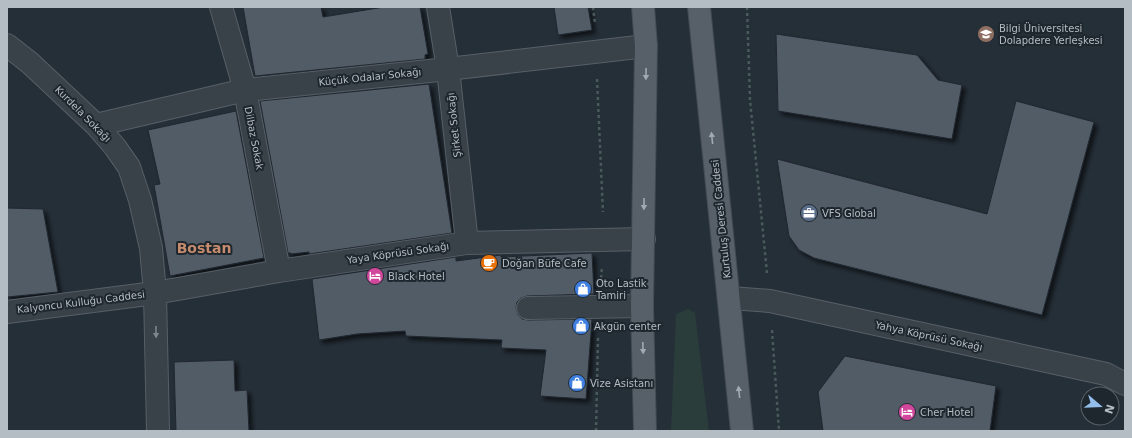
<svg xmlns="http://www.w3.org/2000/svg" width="1132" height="438" viewBox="0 0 1132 438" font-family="'DejaVu Sans',sans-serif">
<defs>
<filter id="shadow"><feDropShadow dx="3.5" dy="3.5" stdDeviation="2" flood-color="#0009"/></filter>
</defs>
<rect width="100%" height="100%" fill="#252f38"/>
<path fill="#2a3d3b" d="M688 309 695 313 709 431H671L676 314Z"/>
<path fill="#515b66" stroke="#202830" filter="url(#shadow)" d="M243 7H321L323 17 384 7H420L428 54 425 55V59L255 76Z
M554 7H588L592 30 558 35Z
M776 34 917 55 938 80 962 85 952 139 778 111Z
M429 84 452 233 309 254V252L291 254V253H288L260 101Z
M1016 101 1094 122 1042 315 814 258 799 250 789 236 777 159 987 214Z
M236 111 264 258 170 276 154 185 160 184 148 130Z
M7 208 43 209 58 292 7 297Z
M592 253 594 294 527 296 521 298 517 302 516 308 518 315 522 319 528 320 592 319 586 399 540 396 546 350 501 348 502 340 406 336 405 331 357 334 319 340 312 279 456 257V261L501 255V257Z
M845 356 996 386 990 431H823L818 392Z
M234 360 235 391 247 390 249 431H176L174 362Z"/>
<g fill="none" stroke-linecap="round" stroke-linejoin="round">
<g stroke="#575f67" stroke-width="24">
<path id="minor" d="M221 7 245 90 279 271
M438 7 448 69 467 243
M7 45 30 63 96 125 115 147 129 167 140 200 151 248 155 293 158 431
M96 125 245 90 448 69 646 46
M730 298 770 301 1106 374 1125 384
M528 308 642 306
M7 312 155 293 279 271 467 243 644 239"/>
</g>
<g stroke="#424a52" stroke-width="24">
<path id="major" d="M643 7 646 46 642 306 645 431
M699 7 742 431"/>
</g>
<path stroke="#495a5a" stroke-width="2.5" stroke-dasharray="3 3" stroke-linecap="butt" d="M593 7 595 24
M747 7 750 100 767 273
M597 79 603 212
M601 278 602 267
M772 330 779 431
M596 431 598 335"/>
<use href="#minor" stroke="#394149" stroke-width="22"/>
<use href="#major" stroke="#576069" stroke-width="22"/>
</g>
<defs><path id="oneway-solid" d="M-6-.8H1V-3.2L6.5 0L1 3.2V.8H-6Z"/></defs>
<g fill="#a1aab2">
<use href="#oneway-solid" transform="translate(646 74) rotate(91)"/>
<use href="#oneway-solid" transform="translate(712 138) rotate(-96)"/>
<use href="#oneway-solid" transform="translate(644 204) rotate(91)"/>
<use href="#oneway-solid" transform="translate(643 348) rotate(88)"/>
<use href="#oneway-solid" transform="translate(739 392) rotate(-96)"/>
</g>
<use fill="#7d858d" href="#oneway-solid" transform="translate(156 332) rotate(89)"/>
<defs>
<g id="university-disc" transform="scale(0.9)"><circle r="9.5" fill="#8d6e63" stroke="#1e262e"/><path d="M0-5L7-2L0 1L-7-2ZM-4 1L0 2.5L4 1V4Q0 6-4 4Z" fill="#fff"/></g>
<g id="office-disc" transform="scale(0.9)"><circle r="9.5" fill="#5c6f8a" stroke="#1e262e"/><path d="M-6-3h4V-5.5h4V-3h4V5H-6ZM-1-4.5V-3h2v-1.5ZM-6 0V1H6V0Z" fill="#fff"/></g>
<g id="cafe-disc" transform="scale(0.9)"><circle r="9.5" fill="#e8710a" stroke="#1e262e"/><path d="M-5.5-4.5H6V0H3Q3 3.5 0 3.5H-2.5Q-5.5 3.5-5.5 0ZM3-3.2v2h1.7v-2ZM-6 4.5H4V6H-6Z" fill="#fff"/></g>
<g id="hotel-disc" transform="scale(0.9)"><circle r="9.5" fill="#d1479c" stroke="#1e262e"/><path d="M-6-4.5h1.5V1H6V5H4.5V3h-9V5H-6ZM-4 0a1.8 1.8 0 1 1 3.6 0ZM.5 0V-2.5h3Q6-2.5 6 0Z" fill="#fff"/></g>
<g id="shop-disc" transform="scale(0.9)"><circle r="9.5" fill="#3f7fe0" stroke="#1e262e"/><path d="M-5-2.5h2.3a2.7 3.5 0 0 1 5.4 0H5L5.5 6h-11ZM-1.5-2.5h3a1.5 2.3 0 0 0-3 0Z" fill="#fff"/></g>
</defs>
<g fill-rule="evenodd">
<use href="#university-disc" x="986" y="34"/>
<use href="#office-disc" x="809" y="213"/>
<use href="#cafe-disc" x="489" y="263"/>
<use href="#hotel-disc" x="375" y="276"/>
<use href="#shop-disc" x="583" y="289"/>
<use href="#shop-disc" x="581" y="326"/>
<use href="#shop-disc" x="577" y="383"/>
<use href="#hotel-disc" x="907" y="412"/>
</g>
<g text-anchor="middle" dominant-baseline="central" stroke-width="4" stroke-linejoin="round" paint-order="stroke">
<g font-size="10" fill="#b4bcc4" stroke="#1e262e" text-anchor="start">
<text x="999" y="28">Bilgi Üniversitesi<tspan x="999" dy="12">Dolapdere Yerleşkesi</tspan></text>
<text x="822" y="213">VFS Global</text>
<text x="502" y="263">Doğan Büfe Cafe</text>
<text x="388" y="276">Black Hotel</text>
<text x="596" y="283">Oto Lastik<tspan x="596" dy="12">Tamiri</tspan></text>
<text x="594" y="326">Akgün center</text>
<text x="590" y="383">Vize Asistanı</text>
<text x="920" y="412">Cher Hotel</text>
</g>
<g font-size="10" fill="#b4bcc4" stroke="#1e262e">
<text transform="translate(370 77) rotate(-6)">Küçük Odalar Sokağı</text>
<text transform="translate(83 114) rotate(45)">Kurdela Sokağı</text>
<text transform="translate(454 125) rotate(-96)">Şirket Sokağı</text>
<text transform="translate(254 138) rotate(79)">Dilbaz Sokak</text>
<text transform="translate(721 219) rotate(-96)">Kurtuluş Deresi Caddesi</text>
<text transform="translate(398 253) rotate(-8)">Yaya Köprüsü Sokağı</text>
<text transform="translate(81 302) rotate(-7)">Kalyoncu Kulluğu Caddesi</text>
<text transform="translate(929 336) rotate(12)">Yahya Köprüsü Sokağı</text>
</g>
<g font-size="14" font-weight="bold" fill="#c68c6d" stroke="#1e262e">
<text x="204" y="248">Bostan</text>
</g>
</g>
<rect width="1132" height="438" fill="none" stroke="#b4bcc4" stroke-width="16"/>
<g transform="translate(1100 406) rotate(109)"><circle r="19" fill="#1e262e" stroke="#5a626a"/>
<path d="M0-3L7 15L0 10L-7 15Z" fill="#93bdea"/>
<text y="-6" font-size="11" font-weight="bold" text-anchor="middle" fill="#b4bcc4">N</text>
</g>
</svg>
